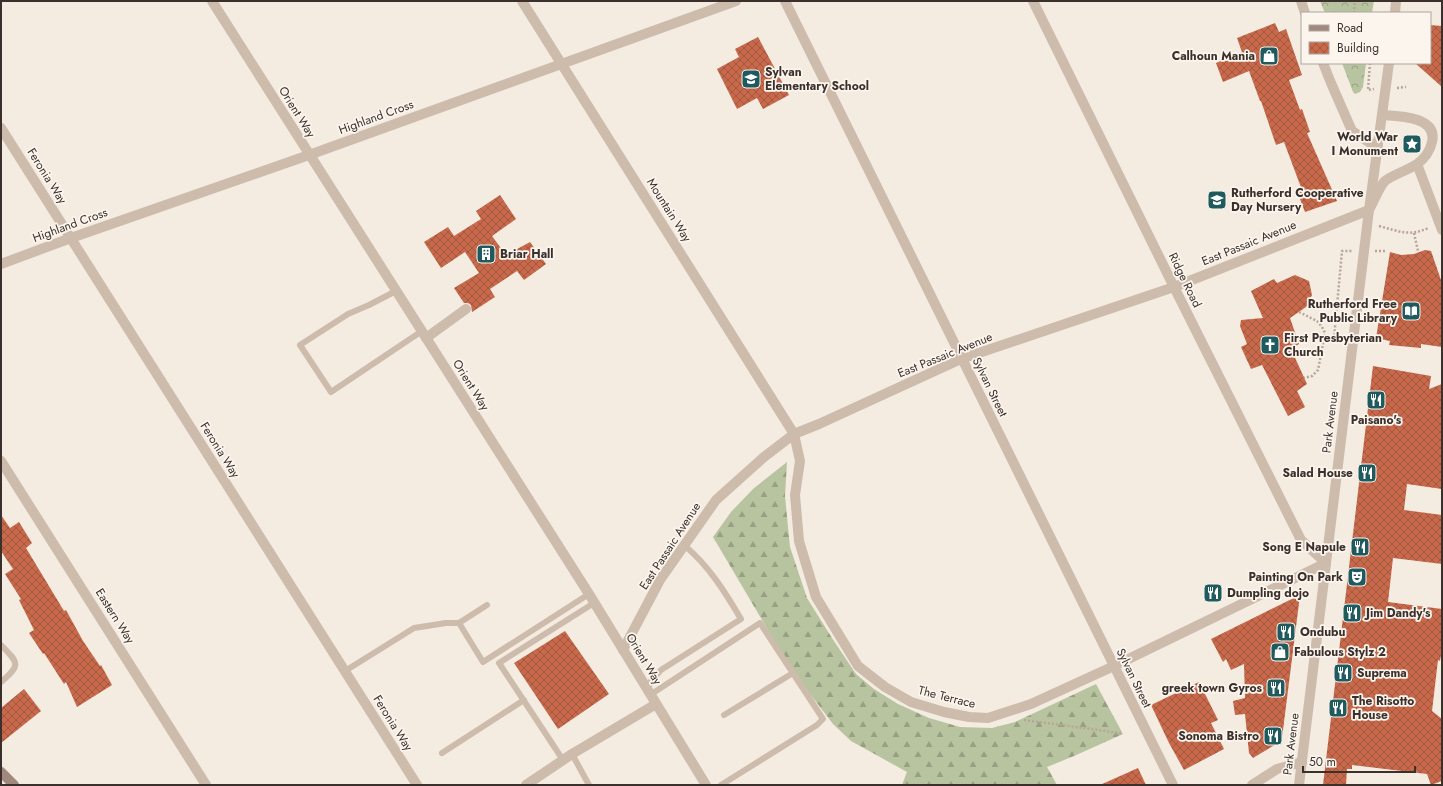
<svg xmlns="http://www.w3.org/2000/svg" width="1443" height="786" viewBox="0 0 1443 786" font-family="Jost,sans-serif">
<defs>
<pattern id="forest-firs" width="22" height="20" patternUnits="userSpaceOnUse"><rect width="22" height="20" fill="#b8c4a0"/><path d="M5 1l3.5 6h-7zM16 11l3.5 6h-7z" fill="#97a083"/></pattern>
<pattern id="park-crowns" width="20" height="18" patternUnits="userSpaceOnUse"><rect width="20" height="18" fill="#b8c4a0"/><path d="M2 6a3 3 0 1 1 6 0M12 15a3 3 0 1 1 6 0" fill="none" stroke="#97a083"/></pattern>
<pattern id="building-cross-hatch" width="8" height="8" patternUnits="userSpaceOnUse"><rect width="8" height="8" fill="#c8694b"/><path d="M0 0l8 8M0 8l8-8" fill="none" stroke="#a4573f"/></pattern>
</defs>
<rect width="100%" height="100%" fill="#f4ebe1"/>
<path fill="url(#forest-firs)" d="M787 462 785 496 790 547 807 598 832 638 856 674 874 689 898 704 929 718 960 727 992 728 1015 722 1096 684 1123 734 1074 756 1047 767 1057 785H902L907 772 851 741 833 724 807 690 775 642 713 537 731 512 753 489Z"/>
<path fill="url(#park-crowns)" d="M1320 1H1374L1372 13H1325Z
M1342 63H1366L1363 87 1360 92 1355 94 1353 92Z"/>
<path fill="url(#building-cross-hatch)" d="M1275 23 1279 32 1286 29 1302 75 1289 80 1300 110 1302 109 1310 132 1307 133 1337 201 1305 212 1297 191 1302 190 1284 142 1276 145 1261 101H1260L1249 71 1223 82 1216 63 1242 52 1237 38Z
M1430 25 1442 26V87L1415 63H1430Z
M758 37 789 95 763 109 757 98 737 109 717 69 739 57 735 49Z
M500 195 516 219 492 236 506 255 530 242 546 264 524 280 517 271 490 289 495 297 472 312 471 305 468 303H464L454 288 479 273 465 252 441 268 424 242 448 227 454 236 481 219 476 211Z
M1425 250 1431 251 1442 283V347L1421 344V348L1389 345 1390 341 1376 338 1390 252 1401 255 1414 254Z
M1295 275 1309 281 1312 295 1306 307 1290 318 1299 344 1291 349 1307 384 1297 391 1305 407 1288 416 1262 365 1251 369 1241 347 1247 344 1240 326 1241 320 1263 318 1251 291 1274 279 1277 283Z
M1373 366 1431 376 1429 389 1442 384V489L1407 484 1404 510 1442 515V564L1393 558 1388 602 1442 609V649L1440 661 1438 660 1432 711 1442 719V781L1431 785 1427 774 1352 765V769H1347L1346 785H1323Z
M1 515 10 528 19 522 32 543 26 548 64 611 66 610 83 641 100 666 101 665 112 685 77 707 66 682 64 684 44 653 43 654 29 633 34 630 19 600 21 599 5 574 13 569 1 551Z
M1300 595 1282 738 1278 743 1253 758 1249 753 1245 714 1235 715 1233 701 1245 698 1244 664 1231 670 1226 659 1223 662 1211 639Z
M565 631 609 694 558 729 514 663Z
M1199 682 1218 720 1211 723 1224 749 1184 770 1169 743 1151 705Z
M24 689 41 711 1 743V708Z
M1138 768 1146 785H1100Z"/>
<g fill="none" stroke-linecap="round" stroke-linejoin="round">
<path stroke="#b9a596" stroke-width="2.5" stroke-dasharray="2 2" stroke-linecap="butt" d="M1354 13 1355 1
M1370 63 1368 90 1374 89
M1397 88 1406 87
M1379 226C1398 231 1410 237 1428 228
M1414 233 1418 251
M1375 251H1385
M1299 312 1317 321 1322 327 1325 333 1318 370 1312 376 1304 378
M1325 336 1334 338 1342 251H1352
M1024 720C1057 725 1090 728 1123 734"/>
<path stroke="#cdbbac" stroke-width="6" d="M396 291 369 305 348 314 300 345 331 392 422 331
M459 623 487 605
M1 645C19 663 21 665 1 682
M345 671 414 628 446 623H459L483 662 589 594
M648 689 651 681 661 670 741 619C725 592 709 566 685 546
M650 695 760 623 823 719 817 725 721 785
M724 715 793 673
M442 753 524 700
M572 754 589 785
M563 760 499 663 594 603"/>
<path stroke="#cdbbac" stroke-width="10" d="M522 1 794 434 800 461 795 495 799 541 816 597 858 666 885 687 911 702 944 712 969 717 988 718 1031 704 1114 666 1326 563
M785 1 1173 785
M1301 1 1305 13
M1323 63 1331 83 1352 131 1378 148
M1 128 417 785
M1417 164 1442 230
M1 264 71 238 309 155 736 1
M426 338 466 309
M1 461 206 785
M623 650 660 580 716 500 764 457 794 434 819 424 961 359 1174 287 1369 210C1374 201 1378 190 1384 182 1389 176 1409 170 1417 164 1424 159 1430 151 1432 142 1438 116 1398 116 1382 115
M526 785 572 754 656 704
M1252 785 1277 769 1302 762"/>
<path stroke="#cdbbac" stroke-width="10" d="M212 1 589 594 706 785
M1033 1 1174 287 1301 540 1326 563
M1395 13 1396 1
M1299 785 1369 210 1389 63"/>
<path stroke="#a18a7d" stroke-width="10" d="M1 772 14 785"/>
</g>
<defs>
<g id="shop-square" transform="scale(1)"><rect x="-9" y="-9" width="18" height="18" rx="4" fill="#1f5a5e" stroke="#fbf5ee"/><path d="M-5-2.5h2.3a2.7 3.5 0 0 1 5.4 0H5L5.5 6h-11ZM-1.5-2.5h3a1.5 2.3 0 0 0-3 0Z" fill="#fff"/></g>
<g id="school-square" transform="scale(1)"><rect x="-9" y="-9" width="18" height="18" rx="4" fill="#1f5a5e" stroke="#fbf5ee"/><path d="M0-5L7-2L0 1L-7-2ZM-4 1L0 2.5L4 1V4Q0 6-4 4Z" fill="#fff"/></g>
<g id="sight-square" transform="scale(1)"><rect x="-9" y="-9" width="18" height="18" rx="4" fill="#1f5a5e" stroke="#fbf5ee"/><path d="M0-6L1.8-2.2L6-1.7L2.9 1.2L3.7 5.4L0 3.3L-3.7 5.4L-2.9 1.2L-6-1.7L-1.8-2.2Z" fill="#fff"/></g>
<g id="building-square" transform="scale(1)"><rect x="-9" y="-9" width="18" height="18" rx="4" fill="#1f5a5e" stroke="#fbf5ee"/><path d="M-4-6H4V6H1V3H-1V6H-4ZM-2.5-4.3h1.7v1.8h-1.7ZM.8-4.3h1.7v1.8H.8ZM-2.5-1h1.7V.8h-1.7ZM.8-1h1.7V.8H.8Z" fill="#fff"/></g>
<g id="library-square" transform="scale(1)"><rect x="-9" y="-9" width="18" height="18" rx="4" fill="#1f5a5e" stroke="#fbf5ee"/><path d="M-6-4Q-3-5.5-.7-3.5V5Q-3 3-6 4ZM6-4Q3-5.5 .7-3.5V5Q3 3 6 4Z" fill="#fff"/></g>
<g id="church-square" transform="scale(1)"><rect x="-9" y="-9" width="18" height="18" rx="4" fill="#1f5a5e" stroke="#fbf5ee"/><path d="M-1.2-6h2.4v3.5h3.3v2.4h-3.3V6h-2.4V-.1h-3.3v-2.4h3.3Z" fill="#fff"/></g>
<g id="restaurant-square" transform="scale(1)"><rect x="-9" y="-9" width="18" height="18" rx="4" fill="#1f5a5e" stroke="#fbf5ee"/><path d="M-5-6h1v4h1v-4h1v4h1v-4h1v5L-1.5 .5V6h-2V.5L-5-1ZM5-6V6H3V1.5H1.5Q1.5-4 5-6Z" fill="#fff"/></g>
<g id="theatre-square" transform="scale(1)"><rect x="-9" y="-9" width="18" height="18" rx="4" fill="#1f5a5e" stroke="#fbf5ee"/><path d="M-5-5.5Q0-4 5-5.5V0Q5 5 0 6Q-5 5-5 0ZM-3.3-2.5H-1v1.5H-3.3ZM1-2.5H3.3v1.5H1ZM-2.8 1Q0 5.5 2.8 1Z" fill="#fff"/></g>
</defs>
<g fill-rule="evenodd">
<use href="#shop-square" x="1269" y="56"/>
<use href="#school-square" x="751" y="79"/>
<use href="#sight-square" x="1412" y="144"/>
<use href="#school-square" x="1217" y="200"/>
<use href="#building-square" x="486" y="254"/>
<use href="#library-square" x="1411" y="311"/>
<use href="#church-square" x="1270" y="345"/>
<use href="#restaurant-square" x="1376" y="400"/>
<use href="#restaurant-square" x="1367" y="473"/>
<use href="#restaurant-square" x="1360" y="547"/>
<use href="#theatre-square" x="1357" y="577"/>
<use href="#restaurant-square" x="1213" y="593"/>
<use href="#restaurant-square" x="1352" y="613"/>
<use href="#restaurant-square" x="1286" y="632"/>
<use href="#shop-square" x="1280" y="652"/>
<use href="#restaurant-square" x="1343" y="673"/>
<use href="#restaurant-square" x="1276" y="688"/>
<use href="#restaurant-square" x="1338" y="708"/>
<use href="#restaurant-square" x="1273" y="736"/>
</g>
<g text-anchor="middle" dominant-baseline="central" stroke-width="3.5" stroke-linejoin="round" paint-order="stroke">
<g font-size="12" font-weight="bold" fill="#3b302b" stroke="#fbf5ee" text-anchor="start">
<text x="1255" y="56" text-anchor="end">Calhoun Mania</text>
<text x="765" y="72">Sylvan<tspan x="765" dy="14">Elementary School</tspan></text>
<text x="1398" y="137" text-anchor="end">World War<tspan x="1398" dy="14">I Monument</tspan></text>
<text x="1231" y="193">Rutherford Cooperative<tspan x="1231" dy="14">Day Nursery</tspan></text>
<text x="500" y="254">Briar Hall</text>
<text x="1397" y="304" text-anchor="end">Rutherford Free<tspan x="1397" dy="14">Public Library</tspan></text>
<text x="1284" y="338">First Presbyterian<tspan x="1284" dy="14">Church</tspan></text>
<text x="1376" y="420" text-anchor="middle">Paisano's</text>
<text x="1353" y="473" text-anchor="end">Salad House</text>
<text x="1346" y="547" text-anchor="end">Song E Napule</text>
<text x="1343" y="577" text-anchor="end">Painting On Park</text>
<text x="1227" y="593">Dumpling dojo</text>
<text x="1366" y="613">Jim Dandy's</text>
<text x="1300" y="632">Ondubu</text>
<text x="1294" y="652">Fabulous Stylz 2</text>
<text x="1357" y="673">Suprema</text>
<text x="1262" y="688" text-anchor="end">greek town Gyros</text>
<text x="1352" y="701">The Risotto<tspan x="1352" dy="14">House</tspan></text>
<text x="1259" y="736" text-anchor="end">Sonoma Bistro</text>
</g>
<g font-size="12" fill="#3b302b" stroke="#fbf5ee">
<text transform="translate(297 112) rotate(58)">Orient Way</text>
<text transform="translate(376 117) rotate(-20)">Highland Cross</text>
<text transform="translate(47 176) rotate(58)">Feronia Way</text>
<text transform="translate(669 210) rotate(58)">Mountain Way</text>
<text transform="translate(70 225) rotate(-20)">Highland Cross</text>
<text transform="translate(1249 243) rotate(-22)">East Passaic Avenue</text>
<text transform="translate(1185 280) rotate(64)">Ridge Road</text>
<text transform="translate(945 355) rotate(-22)">East Passaic Avenue</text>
<text transform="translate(471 385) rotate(58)">Orient Way</text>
<text transform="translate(990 387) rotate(64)">Sylvan Street</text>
<text transform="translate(1330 422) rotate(-83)">Park Avenue</text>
<text transform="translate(220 450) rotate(58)">Feronia Way</text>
<text transform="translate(670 546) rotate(-57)">East Passaic Avenue</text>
<text transform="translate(115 616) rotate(58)">Eastern Way</text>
<text transform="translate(644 659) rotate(59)">Orient Way</text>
<text transform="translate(1134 678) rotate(64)">Sylvan Street</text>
<text transform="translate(947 697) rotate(14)">The Terrace</text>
<text transform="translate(393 723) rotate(58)">Feronia Way</text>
<text transform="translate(1291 744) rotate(-83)">Park Avenue</text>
</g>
</g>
<rect width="1443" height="786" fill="none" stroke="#3b302b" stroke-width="4"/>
<rect x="1301" y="12" width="130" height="52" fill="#fbf5ee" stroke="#aea6a0"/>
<rect x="1309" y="25" width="20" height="6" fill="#a18a7d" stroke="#aea6a0"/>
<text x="1337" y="32" font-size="12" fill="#3b302b">Road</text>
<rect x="1309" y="42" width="20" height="12" fill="url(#building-cross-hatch)" stroke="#aea6a0"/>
<text x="1337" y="52" font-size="12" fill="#3b302b">Building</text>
<path d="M1303 766v6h112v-6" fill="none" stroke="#3b302b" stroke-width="2"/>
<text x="1309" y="766" font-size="12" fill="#3b302b" stroke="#fbf5ee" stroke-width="3" paint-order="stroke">50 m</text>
</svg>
